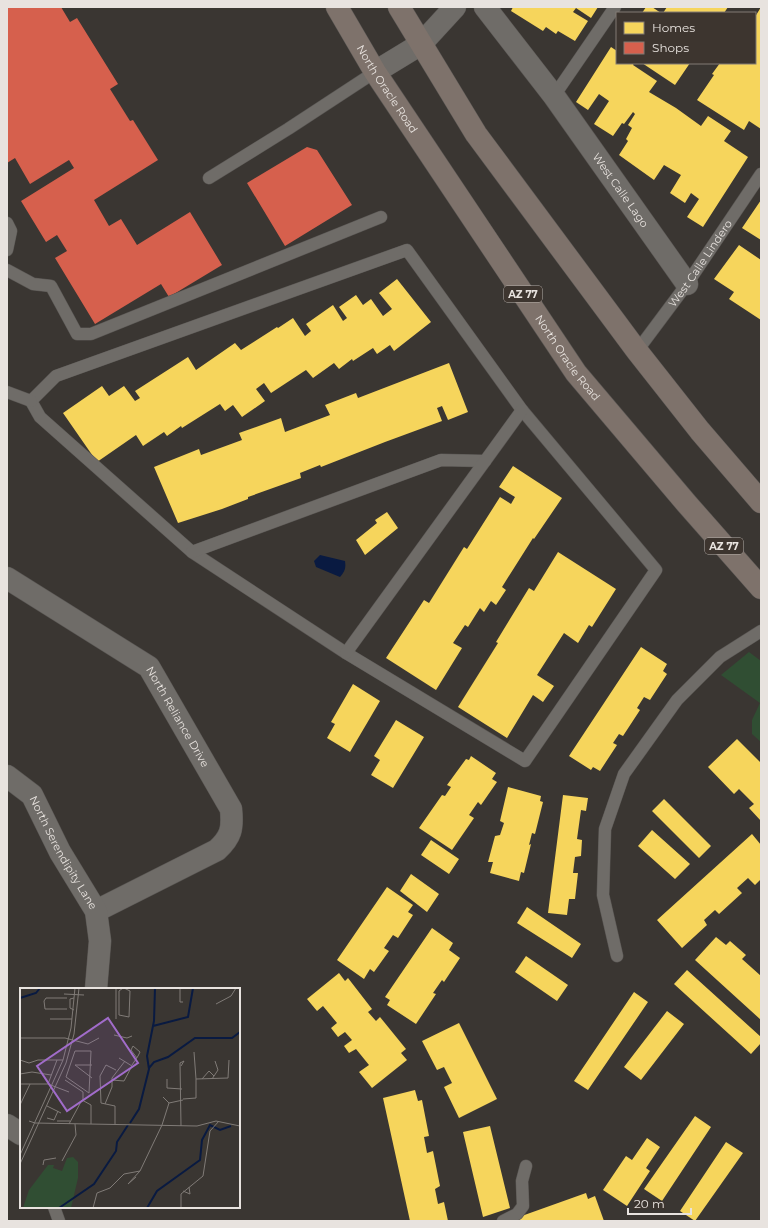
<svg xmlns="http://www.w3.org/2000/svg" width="768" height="1228" viewBox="0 0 768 1228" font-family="Montserrat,sans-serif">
<rect width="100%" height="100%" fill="#3a3632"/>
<path fill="#304e33" d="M749 652 761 661V742L752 734V720L760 703 721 675Z"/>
<path fill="#091a41" d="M320 555 345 561C346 568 345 571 340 577L316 567 314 561Z"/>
<path fill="#f6d55c" d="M513 7H598L591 18 576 8 573 12 588 21 575 41 558 31 556 34 546 27 543 31 511 11Z
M646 7H652L661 13H642Z
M667 7H728L724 13H663Z
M761 7V129L749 121 744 130 697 100 714 75 712 74 720 63H755V17Z
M611 47 617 51V63H634L633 65 657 81 649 92 676 108 701 126 708 116 731 131 724 141 748 157 703 227 687 217 699 199 691 193 685 203 670 193 681 175 664 165 654 180 619 155 628 141 626 139 632 128 628 125 635 114 633 112 624 124 622 123 613 136 594 124 609 101 599 94 588 110 576 102Z
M642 63H690L675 85Z
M761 200V240L742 228Z
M739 245 761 260V320L729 299 734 292 714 279Z
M397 279 431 322 394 351 390 345 377 354 373 348 353 361 352 359 339 369 334 363 313 378 306 370 271 393 264 383 256 389 265 401 242 417 233 405 225 411 220 404 182 428 181 426 167 436 164 432 143 446 136 435 97 462 63 413 102 386 109 396 124 386 135 401 140 398 135 391 188 357 196 370 235 343 241 350 277 327 278 328 293 318 305 336 311 331 306 324 333 305 343 321 347 318 339 307 356 295 363 305 371 299 383 316 392 309 379 293Z
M449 363 468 412 448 420 442 406 437 408 442 421 385 442 321 467 320 465 300 473 301 478 248 497V499L222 509 178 523 154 467 199 449 201 455 242 440 239 433 281 418 285 432 330 415 325 405 356 393 358 398Z
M513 466 562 498 534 539 533 538 502 587 506 590 496 605 491 601 484 612 480 608 468 627 465 625 453 643 462 648 436 690 386 658 424 600 429 603 464 547 467 549 500 497 511 504 515 497 499 487Z
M387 512 398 528 365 555 356 540 377 523 375 520Z
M558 552 616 589 592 627 589 625 578 643 564 633 537 675 554 686 543 702 533 695 507 738 458 707 498 643 496 642 529 588 534 591Z
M641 647 667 664 663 671 667 674 650 700 644 697 637 708 640 710 623 736 619 734 613 743 617 745 600 771 593 767 591 770 569 756Z
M353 684 380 701 350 752 327 738 335 724 331 722Z
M396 720 424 737 393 788 371 775 380 760 374 756Z
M737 739 761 763V821L749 808 754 804 739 789 734 794 708 767Z
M471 756 496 773 492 779 497 782 481 805 478 802 469 815 474 818 452 850 419 828 442 795 445 796 451 787 447 785 466 759 469 760Z
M508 787 541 796 540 801 543 802 535 834 532 833 529 845 531 844 524 873 521 872 519 881 490 873 493 862H488L495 836 500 835 504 823 500 821Z
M563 795 588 798 586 811 581 810 577 839 582 840 581 856 575 857 573 873H578L575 899H569L567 915 548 913Z
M664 799 711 846 699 858 652 811Z
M652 830 690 864 675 879 638 846Z
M752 834 761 845V879L755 885 748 878 737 888 742 893 719 914 715 910 704 920 707 925 682 948 657 920Z
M431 840 459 859 449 874 421 855Z
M411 874 439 894 427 912 400 891Z
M387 887 413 905 408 912 413 915 398 938 393 935 384 948 389 951 374 972 370 969 364 979 337 960Z
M527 907 581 944 572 958 517 923Z
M432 928 453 943 449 950 460 958 444 982 442 980 433 993 436 994 416 1024 387 1005 390 1000 385 997Z
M716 937 726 945 730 941 746 955 742 959 761 976V1020L695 960Z
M526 956 568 985 557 1001 515 972Z
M687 970 761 1037V1043L751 1054 674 984Z
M339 973 345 981 348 978 372 1009 368 1012 376 1021 380 1017 406 1049 401 1053 407 1060 372 1088 359 1072 369 1065 356 1049 349 1053 344 1046 352 1040 345 1032 338 1037 331 1028 337 1023 323 1006 317 1011 307 999Z
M634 992 648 1002 588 1090 574 1081Z
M667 1011 684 1024 641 1080 624 1067Z
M459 1023 497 1099 459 1118 444 1087 452 1083 444 1067 437 1070 422 1041Z
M415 1090 418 1101 422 1100 429 1136 424 1137 427 1153 433 1151 440 1186 435 1189 438 1204 444 1202 448 1221H410L383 1098Z
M695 1116 711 1127 662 1201 644 1189Z
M490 1126 510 1208 483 1217 463 1132Z
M647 1138 660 1147 646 1168 650 1171 627 1206 603 1190 626 1156 632 1160Z
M726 1142 743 1153 695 1221 680 1211Z
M586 1193 588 1199 595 1196 604 1221H517L516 1218Z"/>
<path fill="#d6604d" d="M7 7H61L70 22 77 18 118 84 110 89 130 121 133 120 158 160 94 200 109 226 121 219 137 245 190 212 222 265 169 297 161 284 95 324 55 258 67 251 57 235 46 242 21 201 74 168 69 160 30 184 15 158 7 163Z
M307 147 317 150 352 205 285 246 247 183Z"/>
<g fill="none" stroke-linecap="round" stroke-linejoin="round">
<g stroke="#585552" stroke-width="13">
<g id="lane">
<path d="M554 96 615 7"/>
<path d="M209 178 288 129 375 72"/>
<path d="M7 223 11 231 7 250"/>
<path d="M407 250 522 410 656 570 525 761 346 653 192 552 40 417 31 401 56 376Z"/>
<path d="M7 270 33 284 51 286 77 334H91L381 217"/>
<path id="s1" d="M637 351 687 284 761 174"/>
<path d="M7 392 31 401"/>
<path d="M192 552 441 460 485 461"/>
<path d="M346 653 522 410"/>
<path d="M617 956 603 895 605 829 624 774 677 700 720 657 761 631"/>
<path d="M54 1207 59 1221"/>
<path d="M503 1221 517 1214 523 1206 522 1181 526 1166"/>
</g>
</g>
<g stroke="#585552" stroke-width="23">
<g id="street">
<path id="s2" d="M485 7 554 96 687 284"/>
<path d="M375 72 421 44 455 7"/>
<path id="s3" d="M7 578 149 667 231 809C233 829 231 837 217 850L96 911"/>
<path id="s4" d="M7 776 32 795 60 852 96 911 100 941 96 989"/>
<path d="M7 1125 21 1134"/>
</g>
</g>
<g stroke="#585552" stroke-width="23">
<g id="highway">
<path id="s5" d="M337 7 375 72 576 373 687 504 761 588"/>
<path d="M399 7 476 134 637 351 700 431 761 502"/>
</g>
</g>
<use href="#lane" stroke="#6f6c68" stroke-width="12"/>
<use href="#street" stroke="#6f6c68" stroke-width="22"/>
<use href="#highway" stroke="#7e726b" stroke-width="22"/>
</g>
<g text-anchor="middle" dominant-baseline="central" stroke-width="4" stroke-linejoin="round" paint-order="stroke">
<g fill="#3d352f" stroke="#b5afaa" stroke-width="1">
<rect x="504" y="286" width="38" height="16" rx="3"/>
<rect x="705" y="538" width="38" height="16" rx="3"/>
</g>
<g font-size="10" font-weight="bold" fill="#e8e3df">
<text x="523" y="294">AZ 77</text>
<text x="724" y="546">AZ 77</text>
</g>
<g font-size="11" fill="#e8e3df" stroke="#3d352f">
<text stroke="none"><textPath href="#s5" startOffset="96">North Oracle Road</textPath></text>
<text stroke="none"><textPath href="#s2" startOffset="228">West Calle Lago</textPath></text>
<text stroke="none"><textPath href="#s1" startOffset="108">West Calle Lindero</textPath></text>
<text stroke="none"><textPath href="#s5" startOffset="420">North Oracle Road</textPath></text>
<text stroke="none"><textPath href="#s3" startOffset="225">North Reliance Drive</textPath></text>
<text stroke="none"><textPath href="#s4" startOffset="97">North Serendipity Lane</textPath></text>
</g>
</g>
<g transform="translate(20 988)">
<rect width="220" height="220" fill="#3a3632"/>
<path d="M53 169 58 174V190L51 220H3L9 202 28 177H34L33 180 42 183 47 170Z" fill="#304e33"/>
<path fill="none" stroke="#091a41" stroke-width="2" d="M0 10 16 5 20 0M133 38 168 29 173 0M129 80 134 74 148 69 175 50H212L220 44M110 135 119 121 129 81 127 68 134 33 135 0M39 220 74 196 96 163 97 154 108 137M127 220 137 203 180 172 182 152 190 137 200 142 211 138"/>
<path fill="none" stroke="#807b77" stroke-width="1" d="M96 0V31M103 0 99 3V27L109 29 110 3 104 0M160 0V14H163M44 6 64 7M54 10 50 11V20L54 22M196 16 211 8 216 0M47 21H25L24 13 26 10H47M30 31H52M94 47 107 50 112 48M0 50H45L68 56 79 50M55 63H71L69 105 46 89ZM174 64 176 91M0 72 9 75 18 72H43M55 77 72 90M55 77H72M112 77 118 68 120 64 113 58 111 62 117 70M161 78 164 73 160 75 161 138M0 86 12 84 31 87M147 91V100L162 101M182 91 189 83 194 88M192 91 198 82 195 73M45 92 63 104V112M92 92 104 93 112 78 99 70M0 96H28L49 104M28 96 37 72M143 109 149 115 163 112M163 111 176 110V91L208 90 209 72M85 116 92 99V90L105 73M0 117 10 96M27 118 41 125M27 130 34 132 38 123M9 133 15 135 177 138 196 133 220 138M37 133H50M49 136 62 112 71 117V136M95 136V118L81 115 80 88 86 77 96 82M142 137 149 115M0 167 43 72 51 40 55 0M42 173 56 147 55 136M0 176 46 75 54 46 59 0M23 177 24 172 36 170M116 189 108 196 120 183M163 203 170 206 169 199M73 220 77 205 90 200 104 186 120 183 142 137M161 220V206L183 188 190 143 199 133"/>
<path fill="#a16cca" fill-opacity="0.15" stroke="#a16cca" stroke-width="2" d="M88 30 118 75 47 123 17 78Z"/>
<rect width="220" height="220" fill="none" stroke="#e8e3df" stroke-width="2"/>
</g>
<rect width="768" height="1228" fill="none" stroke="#e8e3df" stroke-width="16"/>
<rect x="616" y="12" width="140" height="52" fill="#3d352f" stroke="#817b75"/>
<rect x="624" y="22" width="20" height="12" fill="#f6d55c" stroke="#817b75"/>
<text x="652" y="32" font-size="12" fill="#e8e3df">Homes</text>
<rect x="624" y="42" width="20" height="12" fill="#d6604d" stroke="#817b75"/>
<text x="652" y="52" font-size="12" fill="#e8e3df">Shops</text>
<path d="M628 1208v6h63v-6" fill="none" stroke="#e8e3df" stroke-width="2"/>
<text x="634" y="1208" font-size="12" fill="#e8e3df" stroke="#3d352f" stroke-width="3" paint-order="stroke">20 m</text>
</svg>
